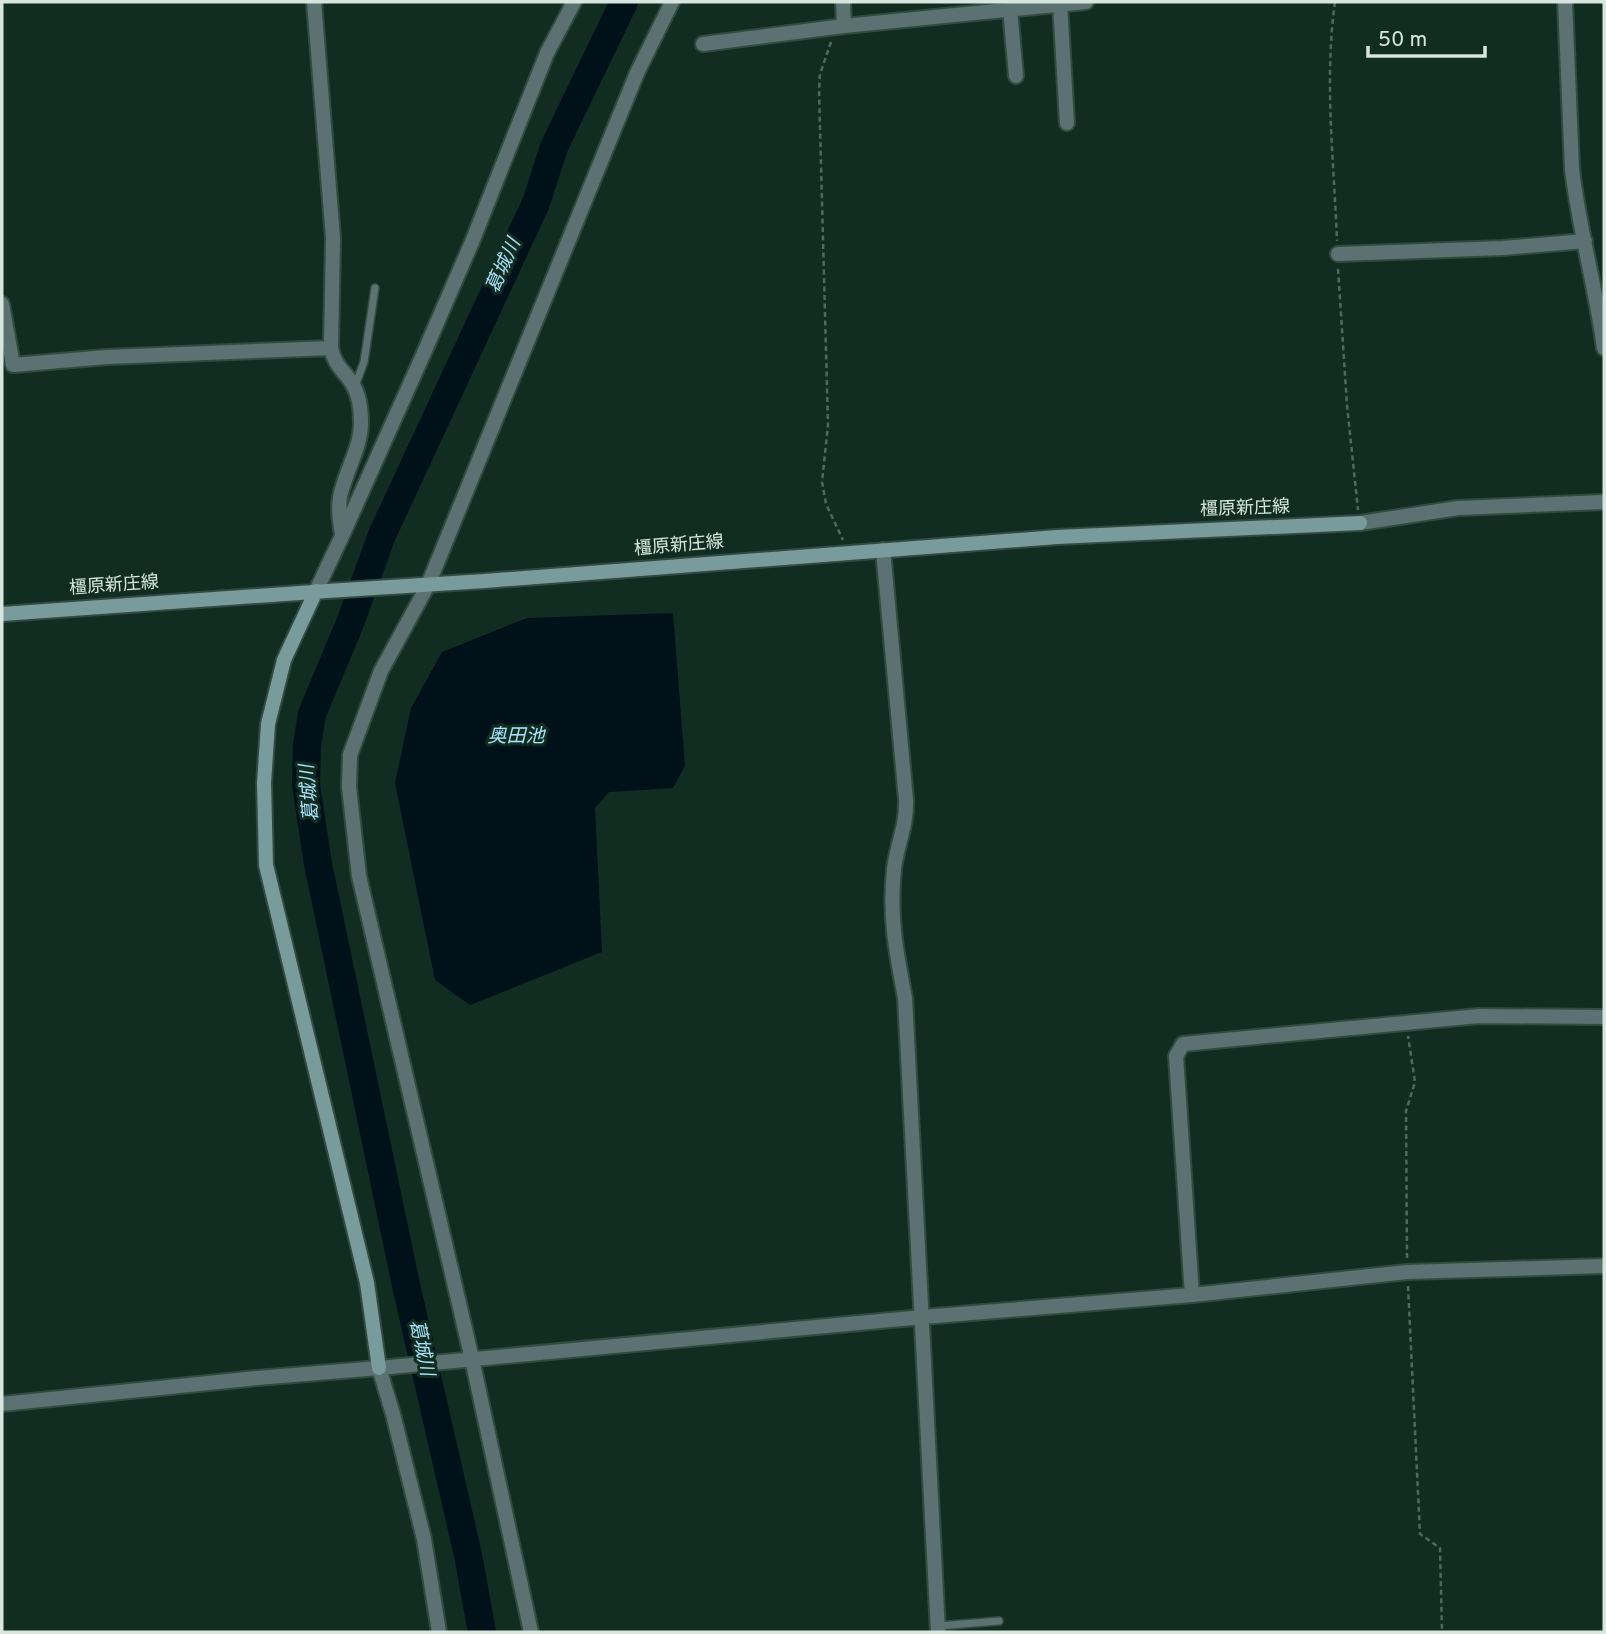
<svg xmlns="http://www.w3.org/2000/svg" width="1606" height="1634" viewBox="0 0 1606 1634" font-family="Overpass,'Noto Sans JP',sans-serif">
<rect width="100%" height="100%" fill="#112d22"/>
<path fill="#001119" d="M673 613 685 766 673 788 609 792 595 808 602 952 470 1005 435 980 395 783 411 708 442 652 527 618Z"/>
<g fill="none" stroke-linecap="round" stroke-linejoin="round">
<path stroke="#001119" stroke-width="28" d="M482 1632 468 1555 406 1285 318 864 306 785 307 745 312 714 350 623 382 535 536 203 554 147 624 2"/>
<g stroke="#314b40" stroke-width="10">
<path id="lane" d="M355 386 364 362 375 288
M938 1626 999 1621"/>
</g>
<g stroke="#314b40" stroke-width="18">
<path id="street" d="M314 2 333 238 331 348C335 367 344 370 353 385 359 395 361 411 361 423 361 448 345 472 340 497 338 510 340 522 342 535
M843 2 844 26
M1565 2 1572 169C1579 229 1596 288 1604 348
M1060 4 1067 123
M1010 9 1016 76
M703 44 844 26 1086 2
M1338 254 1503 248 1585 241
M2 304 13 365 107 357 331 348
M1360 523 1458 508 1604 502
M883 550 906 800C907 826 897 844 894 869 889 917 896 951 905 998L938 1632
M316 591 342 536 423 355 472 242 547 53 574 2
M1192 1295 1176 1056 1183 1044 1479 1016 1604 1017
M379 1368 393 1414 424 1539 439 1632
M2 1404 257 1378 379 1368 923 1317 1192 1295 1407 1272 1604 1266
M531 1632 472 1359 359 876 349 787 350 755 381 671 428 585 637 73 672 2"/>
</g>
<g stroke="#314b40" stroke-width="18">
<path id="secondary" d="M316 591 284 660 268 724 264 783 266 865 367 1283 379 1368
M2 614 327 591 485 581 1057 537 1360 523"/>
</g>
<path stroke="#50695f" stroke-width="2.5" stroke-dasharray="5 3.5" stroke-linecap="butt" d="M1335 2C1324 81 1334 161 1337 241
M831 42 820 74 819 90 828 425 822 482 826 504 843 540
M1338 269 1347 405 1358 510
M1407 1258 1406 1111 1415 1082 1408 1036
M1408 1286 1420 1534 1440 1548 1442 1632"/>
<use href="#lane" stroke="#5c7171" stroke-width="7"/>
<use href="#street" stroke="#5c7171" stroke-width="14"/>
<use href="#secondary" stroke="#7a9b9b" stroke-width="14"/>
</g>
<g text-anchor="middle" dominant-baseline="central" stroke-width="6" stroke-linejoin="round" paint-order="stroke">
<g font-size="18" fill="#d7e7df" stroke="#112d22">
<text transform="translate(1245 509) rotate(-2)">橿原新庄線</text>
<text transform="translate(679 546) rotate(-5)">橿原新庄線</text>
<text transform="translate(114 586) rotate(-4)">橿原新庄線</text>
</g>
<g font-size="19" font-style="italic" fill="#a9e2fa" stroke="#112d22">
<text transform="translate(504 266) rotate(-66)">葛城川</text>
<text x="516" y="737">奥田池</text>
<text transform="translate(310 793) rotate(-95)">葛城川</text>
<text transform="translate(421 1348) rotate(78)">葛城川</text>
</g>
</g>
<rect width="1606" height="1634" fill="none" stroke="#d7e7df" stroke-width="7"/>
<path d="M1368 46v10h117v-10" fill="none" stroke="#d7e7df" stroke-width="3.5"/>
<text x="1378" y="46" font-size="21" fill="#d7e7df" stroke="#112d22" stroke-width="5" paint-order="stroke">50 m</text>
</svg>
